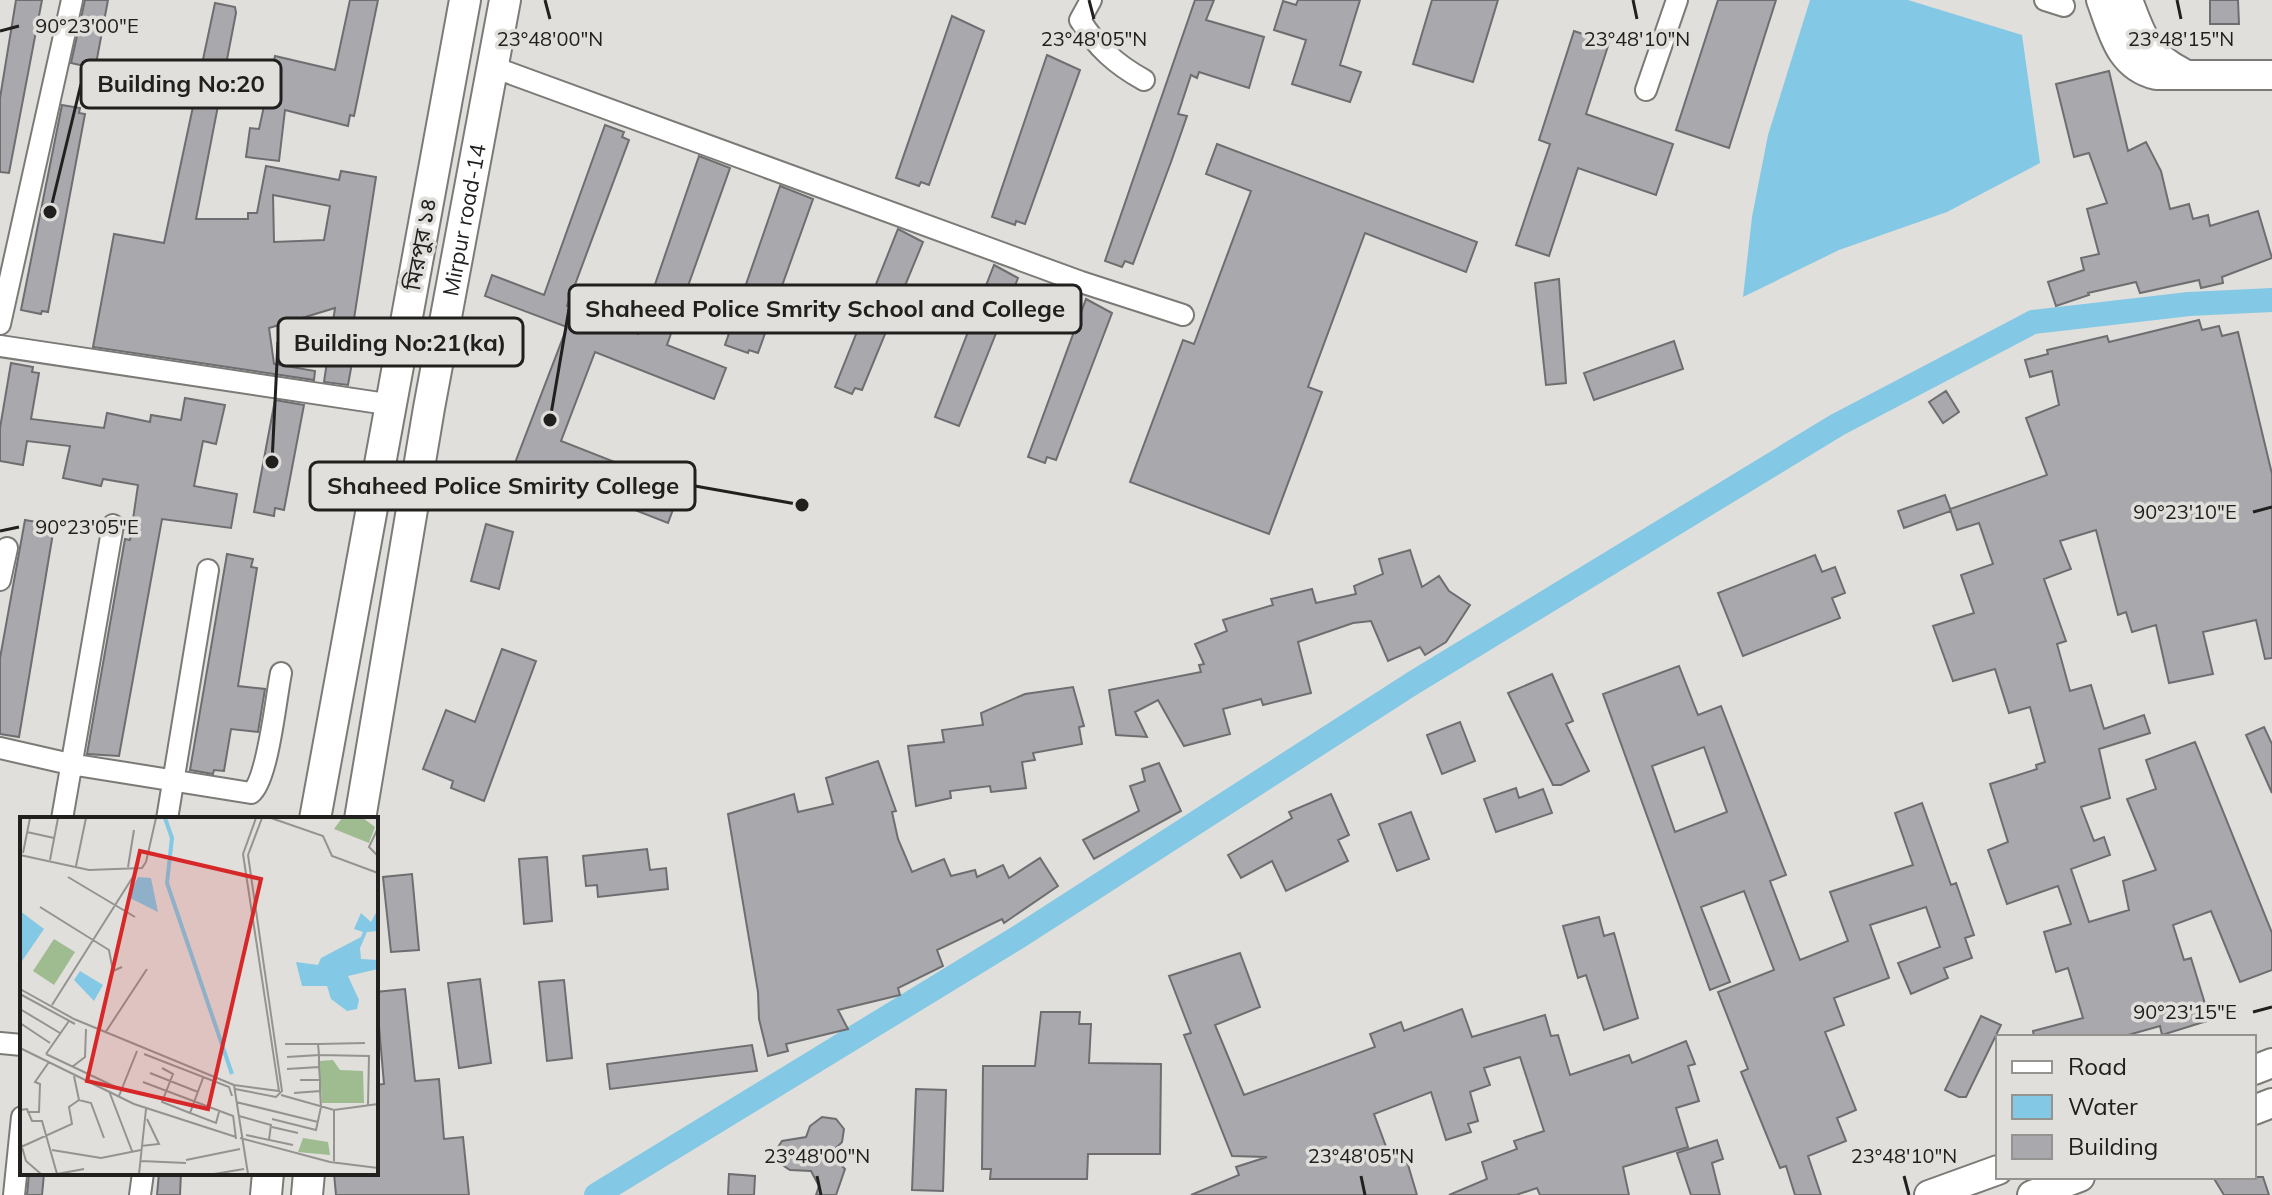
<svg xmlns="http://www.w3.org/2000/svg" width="2272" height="1195" viewBox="0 0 2272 1195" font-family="Mulish,'Noto Sans Bengali',sans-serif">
<rect width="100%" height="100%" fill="#e1dfdb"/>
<path fill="#83c8e4" d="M1810 0H1908L2022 35 2040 163 1947 212 1839 250 1743 297 1752 217 1768 135Z"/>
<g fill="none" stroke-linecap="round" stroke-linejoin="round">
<path stroke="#83c8e4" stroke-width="24" d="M596 1195 1020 936 1413 683 1837 425 2033 322 2189 304 2272 300"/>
</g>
<path fill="#a9a9ad" stroke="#6e6e71" stroke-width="2" fill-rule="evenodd" d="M16 0H42L9 173 0 172V98Z
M85 0H108L96 64 89 62V67L71 63Z
M350 0H378L354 116 350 115 348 126 285 110 279 161 246 157 250 128 259 129 275 56 335 70Z
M1195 0H1214L1206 20 1264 37 1249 88 1199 72 1197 78 1191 75 1178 114 1187 116 1171 162 1133 264 1125 261 1122 267 1105 261Z
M1298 0H1360L1340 65 1361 72 1350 102 1292 84 1306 40 1274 30 1283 1 1296 5Z
M1432 0H1498L1473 82 1413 64Z
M1718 0H1776L1729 148 1676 130Z
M2210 0H2238L2239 24H2210Z
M215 3 235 7 236 13 196 219H248V213H257L266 166 339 180 341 171 376 177 349 351 354 352 348 385 324 382 335 308 269 328 274 364 315 371 314 380 93 347 114 234 164 243ZM273 195 330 206 324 240 274 242Z
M952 16 984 31 929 185 921 182 919 186 896 178Z
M1574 31 1609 43 1586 114 1673 144 1656 195 1578 168 1549 256 1516 245 1550 144 1539 140Z
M1047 55 1080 70 1025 224 1016 221 1015 225 992 217Z
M2109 71 2128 151 2146 142 2161 171 2170 209 2189 204 2193 219 2208 215 2210 226 2258 211 2272 258 2222 277 2223 283 2201 288 2199 280 2140 293 2136 282 2088 293 2089 295 2056 306 2048 282 2084 270 2081 258 2099 254 2087 209 2107 203 2089 153 2074 157 2056 84Z
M62 105 80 108 79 113 85 114 48 312 42 311 41 314 21 310Z
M605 125 624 132 622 137 629 140 567 306 638 334 699 156 730 168 667 345 726 368 714 399 595 352 561 441 681 488 668 523 515 463 567 327 485 296 492 275 544 295Z
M1217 144 1477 242 1466 272 1365 233 1308 387 1322 392 1269 534 1130 482 1183 340 1194 344 1251 191 1206 174Z
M780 186 813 199 758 353 749 350 748 353 725 345Z
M898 229 923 242 862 390 855 388 852 394 835 387Z
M994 265 1018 278 959 426 935 417Z
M1559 279 1566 383 1546 385 1535 283Z
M1086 299 1112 313 1056 460 1047 457 1045 463 1028 457Z
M2199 320 2202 330 2219 326 2222 336 2238 332 2272 474V658L2265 659 2256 620 2203 632 2213 674 2169 683 2156 625 2132 632 2126 612 2118 615 2096 530 2060 541 2071 569 2044 579 2066 641 2057 644 2070 691 2091 685 2104 729 2144 715 2150 733 2099 749 2110 798 2081 807 2094 841 2104 837 2110 855 2071 869 2089 922 2129 910 2123 881 2156 870 2127 799 2156 789 2146 760 2195 742 2272 933V970L2240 982 2211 911 2173 925 2184 960 2191 958 2210 1020 2162 1035 2160 1026 2121 1037H2034L2033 1031 2083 1018 2068 968 2056 972 2044 932 2071 924 2058 886 2007 904 1988 850 2008 842 1990 784 2037 769 2036 765 2045 762 2030 707 2009 713 1995 669 1953 681 1933 626 1974 613 1961 575 1993 564 1979 523 1957 530 1950 509 2047 475 2026 418 2059 405 2052 371 2030 377 2025 360 2048 354 2047 350 2107 336 2109 342Z
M1674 341 1683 369 1594 400 1584 373Z
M11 363 33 367 32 372 39 373 31 419 104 428 107 413 150 422 151 415 181 420 185 398 225 405 216 444 203 441 194 486 237 494 231 528 162 519 119 756 87 754 125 539 130 540 138 485 103 479 101 486 63 478 70 446 27 441 23 465 0 461V428Z
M1946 391 1959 412 1943 423 1929 402Z
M275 400 304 405 284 510 275 508 274 516 254 512Z
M1945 495 1951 511 1904 528 1898 511Z
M25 520 49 524 47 532 53 533 19 737 0 734V658Z
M486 524 513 532 499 589 471 581Z
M1410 550 1422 587 1439 576 1449 591 1470 605 1446 642 1425 655 1420 647 1388 661 1371 621 1353 623 1298 642 1311 693 1263 705 1261 699 1223 709 1230 734 1184 746 1158 700 1135 712 1147 737 1116 735 1109 690 1201 672 1199 665 1204 664 1195 644 1227 631 1223 620 1273 605 1271 599 1312 589 1316 603 1356 594 1354 586 1383 574 1379 559Z
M227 554 253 559 251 567 257 568 238 686 265 689 258 732 231 729 224 771 214 770 213 774 190 770Z
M1815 555 1822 572 1835 567 1845 593 1832 598 1840 618 1743 656 1718 593Z
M502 649 536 661 484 801 451 788 453 781 423 769 446 710 475 722Z
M1679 666 1698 715 1721 706 1786 875 1770 881 1800 960 1848 941 1830 892 1913 865 1895 813 1922 803 1951 885 1956 883 1974 935 1965 938 1972 958 1944 968 1948 978 1911 994 1898 963 1940 947 1926 907 1870 925 1889 978 1834 998 1844 1025 1825 1032 1856 1110 1837 1118 1846 1141 1808 1156 1821 1195H1795L1786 1166 1780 1168 1741 1072 1748 1069 1718 992 1774 970 1744 891 1701 907 1730 982 1710 990 1603 694ZM1704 747 1727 812 1675 832 1652 766Z
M1552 674 1573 721 1566 724 1589 771 1561 785H1553L1508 693Z
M1073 687 1084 726 1079 727 1082 744 1033 753 1035 760 1022 762 1026 788 991 792 990 786 950 791 951 798 916 806 908 746 944 742 942 730 983 725 981 713 1025 694Z
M1460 722 1475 761 1442 774 1427 735Z
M2264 727 2272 744V793L2246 735Z
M878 761 896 811 892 812 898 839 912 872 944 859 951 876 975 870 977 877 1003 865 1009 878 1040 858 1058 886 1004 923 1002 919 937 950 943 966 898 988 900 995 838 1010 848 1029 786 1044 788 1051 768 1056 759 1019 758 992 728 814 794 794 798 812 833 804 826 778Z
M1159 763 1181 811 1094 859 1083 840 1139 811 1130 786 1145 781 1142 769Z
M1516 788 1519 798 1543 789 1552 813 1496 832 1484 799Z
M1331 794 1349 835 1338 840 1348 861 1286 891 1272 861 1241 878 1228 855 1292 818 1289 812Z
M1411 812 1429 859 1397 871 1379 824Z
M647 849 650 870 666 868 668 889 598 897 597 885 586 886 583 856Z
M547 857 552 921 524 924 519 859Z
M412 874 419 950 391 952 383 877Z
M1599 917 1604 936 1614 933 1638 1018 1604 1030 1586 975 1578 978 1563 926Z
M1240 953 1260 1007 1215 1025 1244 1095 1375 1047 1370 1034 1401 1022 1404 1031 1462 1009 1472 1037 1545 1015 1551 1036 1558 1035 1570 1075 1629 1055 1632 1063 1686 1041 1695 1064 1688 1066 1699 1101 1676 1108 1688 1147 1623 1167 1629 1195H1540L1537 1188 1516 1195H1449L1487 1179 1482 1162 1517 1149 1514 1141 1544 1131 1520 1057 1484 1068 1490 1085 1470 1092 1478 1121 1468 1124 1471 1132 1446 1140 1431 1092 1374 1114 1388 1152 1403 1148 1417 1195H1191L1239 1175 1236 1167 1267 1157 1232 1156 1184 1035 1191 1033 1169 976Z
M480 979 491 1063 459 1068 448 983Z
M564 980 572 1058 547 1061 539 982Z
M405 989 415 1081 439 1079 444 1139 463 1137 469 1195H336L334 1173H376V1085L384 1084 376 992Z
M1041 1012H1080L1079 1024H1091L1089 1063 1161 1064 1160 1154H1088L1087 1179H990L991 1169H982L983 1066H1035Z
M1981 1016 2001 1025 1966 1097H1959L1945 1090Z
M752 1045 757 1071 610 1089 607 1064Z
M916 1089 946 1090 943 1191 912 1190Z
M822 1117 836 1119 844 1129 842 1142 830 1154 845 1169 836 1195H816L819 1186 811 1171 790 1170 776 1161 775 1152 782 1141 806 1137 810 1126Z
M1717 1140 1723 1159 1712 1163 1720 1195H1691L1677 1153Z
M29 1173 44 1174 42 1195H27Z
M159 1173H181L180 1195H157Z
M729 1174 755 1176 754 1195H728Z
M2213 1177H2263L2269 1195H2224Z"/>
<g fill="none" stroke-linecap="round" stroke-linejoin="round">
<g stroke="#7c7a77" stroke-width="24">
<path id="street" d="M1091 0 1080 20C1097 47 1115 64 1144 80
M2045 0 2064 6
M493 67 1081 282 1183 315
M1646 90 1677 0
M0 324 72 0
M0 346 393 405
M0 580 7 548
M0 748 70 764 251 793C268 780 276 697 281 673
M62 819 113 525
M167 819 208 570
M0 1043 22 1045
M14 1195 22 1117
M140 1195 143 1173"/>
</g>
<g stroke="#7c7a77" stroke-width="32">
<path id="secondary" d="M2101 0C2113 32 2119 66 2156 75H2272
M2128 0C2142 37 2146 54 2183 73
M2254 1070 2272 1063
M2254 1110 2272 1103
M1929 1195 1998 1170
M2032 1195 2080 1177"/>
</g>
<g stroke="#7c7a77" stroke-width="34">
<g id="primary">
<path d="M315 819 465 0"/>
<path id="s1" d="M360 819 429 408 505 0"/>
<path d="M266 1195 268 1173"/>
<path d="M307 1195 309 1173"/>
</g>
</g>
<use href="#street" stroke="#fff" stroke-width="20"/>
<use href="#secondary" stroke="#fff" stroke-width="28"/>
<use href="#primary" stroke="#fff" stroke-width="30"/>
</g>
<path fill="none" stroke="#21201f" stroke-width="3" d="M545 0 550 19M1089 0 1094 19M1633 0 1637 19M2177 0 2181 19M0 31 19 26M2253 512 2272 507M0 531 19 527M2253 1012 2272 1007M817 1176 821 1195M1361 1176 1365 1195M1904 1176 1909 1195"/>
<g text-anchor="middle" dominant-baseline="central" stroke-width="7" stroke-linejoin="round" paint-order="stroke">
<g font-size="22" fill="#21201f" stroke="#e1dfdb">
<text stroke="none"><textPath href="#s1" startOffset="608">Mirpur road-14</textPath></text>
<text transform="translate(420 244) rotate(-80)">মিরপুর ১৪</text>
</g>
</g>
<g transform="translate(20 817)">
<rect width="358" height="358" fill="#e1dfdb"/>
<path d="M322 1H343L355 10 349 26 314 12ZM34 122 55 135 34 168 13 154ZM313 243 320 253 343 254 344 286H302L299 244ZM283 321 308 325 310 338 278 335Z" fill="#9fbb90"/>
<path d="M118 60 131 61 138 95 108 80ZM358 92V114L347 115 340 131 341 142 358 143V152L328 159 339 183 337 192 327 194 311 182 307 169H282L276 145 298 148 301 141 341 120 343 115 334 112 341 96 351 105ZM0 94 24 112 0 147ZM60 154 83 168 74 184 54 163Z" fill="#83c8e4"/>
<path fill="none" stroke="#83c8e4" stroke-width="4" d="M145 1 152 21 147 66 212 257"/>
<path fill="none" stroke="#949390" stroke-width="2" d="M251 1 303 19 312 39 358 56M358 11 349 30 358 39M7 15 34 21M3 36 10 1M0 38 69 53 122 51 126 45M30 43 38 1M126 45 136 1M56 49 66 1M108 50 114 13M48 60 115 100M20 90 89 133 93 154 102 150M0 172 54 202 214 268 228 357M0 177 55 207M32 188 116 55M0 192 40 216M0 206 30 226M85 216 127 152M298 227 345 226M0 231 114 287 216 320M26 237 102 273M26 237 49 204M124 237 209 270 212 279M299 238 349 239 348 288M52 250 65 240 66 212M142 251 153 257 142 285 170 296M130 256 178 275M54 259 59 283M183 261 170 296 196 306 199 295M123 265 213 299M214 268 259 274 223 37 236 1M215 272 256 280 262 274 228 38 242 1M89 274 112 334M261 278 314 293 358 287M99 279 117 234M216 285 298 305M0 293 7 292 12 304H22L37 357M314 293V344M7 295H19L20 267 15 265 29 245M213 298 216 322M219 299 251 308 249 323M252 302 296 313 301 290 300 274 274 276 300 274V263H280H300L299 250 267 252 299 250V238L267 240 299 238 298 227H265M252 310 278 316M226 318 273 328M220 321 310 345 358 351M0 323 6 344 21 357M121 329 139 327 127 302M1 330 52 307 49 290 59 283 71 286 84 321M32 333 81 341 121 333M166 343 220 332M121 344 166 346M37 357 64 352M119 357 126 292M194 357 224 352"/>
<path fill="#d62828" fill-opacity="0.15" stroke="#d62828" stroke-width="4" d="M120 34 241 62 188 292 67 264Z"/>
<rect width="358" height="358" fill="none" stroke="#21201f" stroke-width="4"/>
</g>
<g font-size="20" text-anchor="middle" fill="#21201f" stroke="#e1dfdb" stroke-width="7" stroke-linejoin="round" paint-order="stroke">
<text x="87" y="33">90°23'00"E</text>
<text x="550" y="46">23°48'00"N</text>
<text x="1094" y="46">23°48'05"N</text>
<text x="1637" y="46">23°48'10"N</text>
<text x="2181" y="46">23°48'15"N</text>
<text x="2185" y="519">90°23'10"E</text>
<text x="87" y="534">90°23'05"E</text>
<text x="2185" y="1019">90°23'15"E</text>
<text x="817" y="1163">23°48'00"N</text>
<text x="1361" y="1163">23°48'05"N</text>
<text x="1904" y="1163">23°48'10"N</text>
</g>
<path fill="none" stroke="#21201f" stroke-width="3" d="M50 212L81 84M550 420L569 309M272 462L278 342M802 505L695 486"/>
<g fill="#21201f" stroke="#e1dfdb" stroke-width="3">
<circle cx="50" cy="212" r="8"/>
<circle cx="550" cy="420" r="8"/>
<circle cx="272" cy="462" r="8"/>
<circle cx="802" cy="505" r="8"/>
</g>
<g fill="#e1dfdb" stroke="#21201f" stroke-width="3">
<rect x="81" y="60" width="200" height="48" rx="8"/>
<rect x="569" y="285" width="512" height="48" rx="8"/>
<rect x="278" y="318" width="245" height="48" rx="8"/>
<rect x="310" y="462" width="385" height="48" rx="8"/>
</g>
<g font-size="24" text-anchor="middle" font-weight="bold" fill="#21201f">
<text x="181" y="92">Building No:20</text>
<text x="825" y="317">Shaheed Police Smrity School and College</text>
<text x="400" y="351">Building No:21(ka)</text>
<text x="503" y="494">Shaheed Police Smirity College</text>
</g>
<rect x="1996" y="1035" width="260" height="144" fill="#e1dfdb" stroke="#949390" stroke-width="2"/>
<rect x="2012" y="1061" width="40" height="12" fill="#ffffff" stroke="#949390" stroke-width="2"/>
<text x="2068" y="1075" font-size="24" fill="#21201f">Road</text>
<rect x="2012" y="1095" width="40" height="24" fill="#83c8e4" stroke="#949390" stroke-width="2"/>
<text x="2068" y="1115" font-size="24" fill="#21201f">Water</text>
<rect x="2012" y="1135" width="40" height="24" fill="#a9a9ad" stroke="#949390" stroke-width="2"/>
<text x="2068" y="1155" font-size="24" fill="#21201f">Building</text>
</svg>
